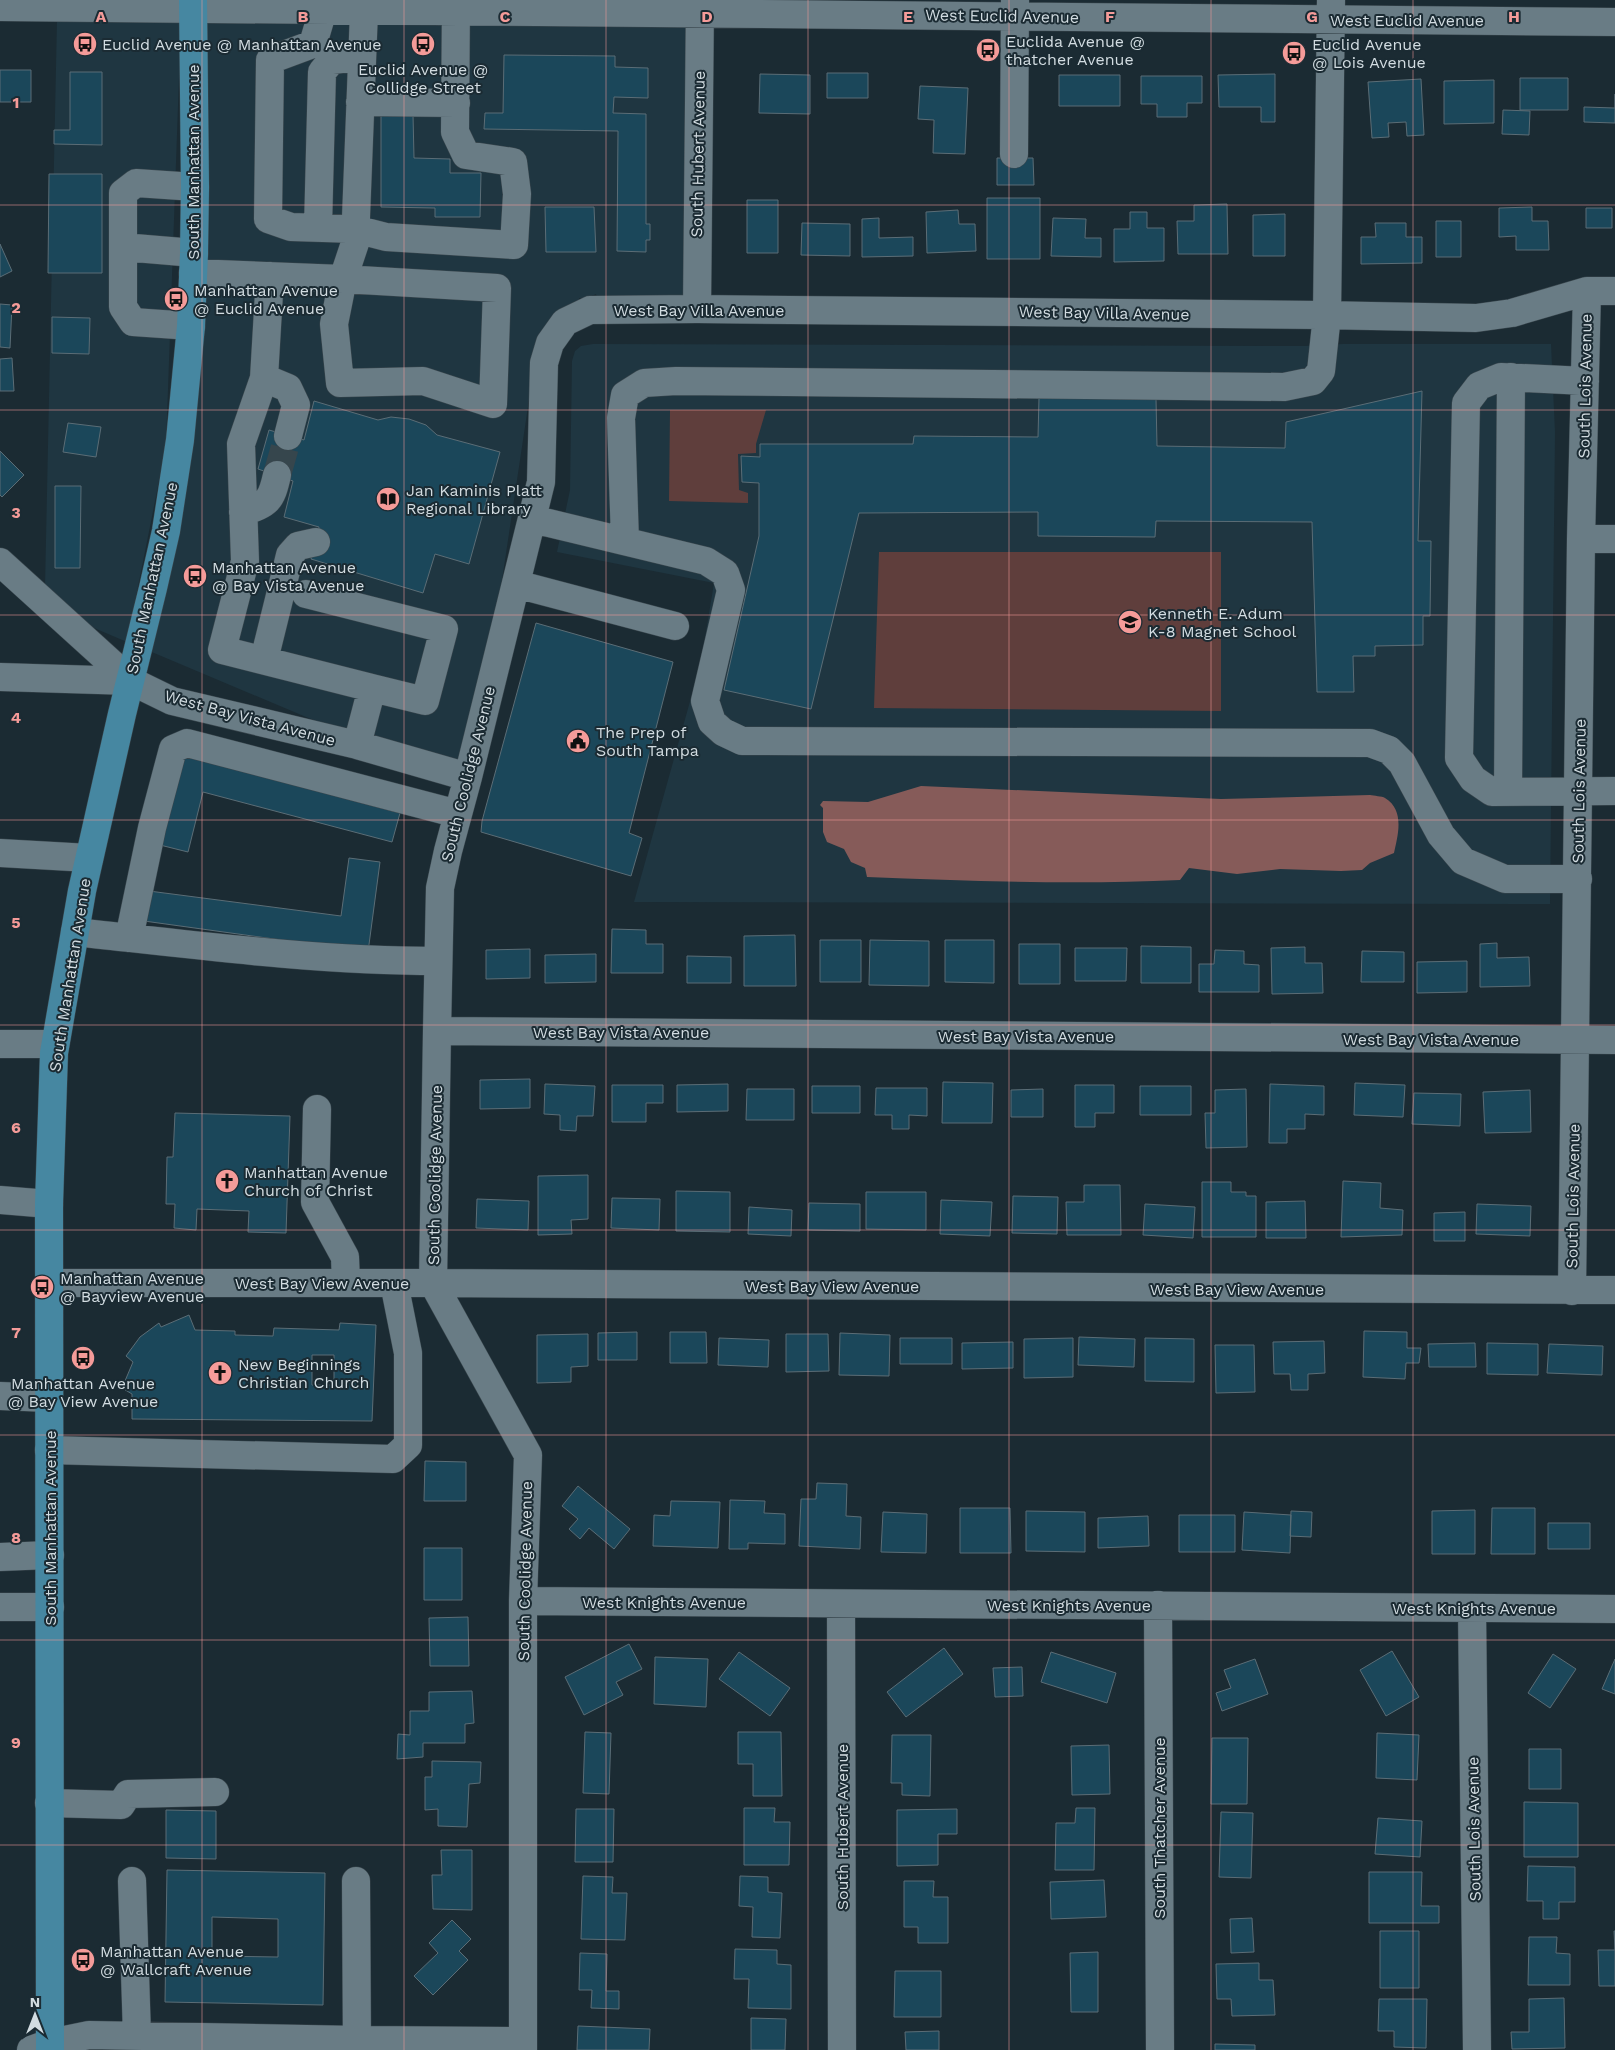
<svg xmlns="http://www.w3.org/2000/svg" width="1615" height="2050" viewBox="0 0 1615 2050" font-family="'Work Sans',sans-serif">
<rect width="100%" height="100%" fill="#1b2b33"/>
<path fill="#1f3641" d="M57 20 181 21 166 446 127 642 87 625 45 587Z
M203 22 689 25 686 297 597 298 596 294 588 298H579V302L532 380 496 620 460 762 325 725 147 650 187 448Z
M593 344 1304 346 1343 344H1551L1555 432 1550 904 634 902 701 662 714 583 557 552 570 490 572 361 575 351 581 346Z"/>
<path fill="#5f3e3c" d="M670 410H766L756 444V453L738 454 739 490 748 493V503L669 501Z
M879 552H1221V711L874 708Z"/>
<path fill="#865b59" d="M921 786 1221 799 1370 795C1374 796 1382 796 1385 798 1405 810 1398 835 1394 853L1370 863 1362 870 1341 871 1280 869 1237 874 1189 868 1180 880C1075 885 972 881 867 877L865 868 851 862 844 849 827 842 823 832V808L820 805 823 801 868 802Z"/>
<path fill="#1b475a" stroke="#5b6d76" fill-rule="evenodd" d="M504 55 615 56V67L648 68V98L614 97 613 113 646 114V224H650V240H646V252L617 251 618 131 484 129 485 113H503Z
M0 70H31V102H0Z
M70 72H102V145L54 144V130H70Z
M827 73H868V98H827Z
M760 74 810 75V114L759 113Z
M1275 74V122H1261V107H1219L1218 75Z
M1059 75H1120V106H1059Z
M1141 76H1202V103H1187V117H1157V104H1141Z
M1520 78H1568V110H1520Z
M1421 79 1424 135 1407 136 1406 122 1388 123 1389 137 1372 138 1368 82Z
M1494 80V123L1444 124V81Z
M920 86 968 88 965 154 933 153 934 120 918 119Z
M1615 94V123L1584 122V107L1615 108Z
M1503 110 1530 111 1529 135 1502 134Z
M381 115H413L414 158 450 159V173H481L480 217H435V208L381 207Z
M997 158H1033L1034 185H997Z
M49 174H102V273H48Z
M987 198H1040V259H987Z
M747 200H778V253H747Z
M1227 204 1228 254H1178L1177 221H1194V205Z
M545 207H594L596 252H546Z
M1532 207V221H1548L1549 250H1516V236L1499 237V208Z
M1586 208H1612V228H1586Z
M958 210 959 224H975L976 251 927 253 926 212Z
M1130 212H1147V228H1164V261L1114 262V229H1130Z
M1285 214V256H1253V215Z
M879 218V238L913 237V256L862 257V219Z
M1053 218 1086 219 1085 238H1101V257L1051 256Z
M1436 221H1461V257H1436Z
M802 223 850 224V256L801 255Z
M1375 223H1406V237H1422V263L1361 264V237H1376Z
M0 244 12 271 0 277Z
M0 304 12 305 10 348 0 347Z
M52 317 90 318 89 354 52 353Z
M12 358 14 391H0V359Z
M1422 391 1418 541H1431L1430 616H1423V645L1375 646V656H1353L1354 692H1317L1312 522 1156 521 1155 537 1038 536V512L859 513 811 709 724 690 759 536V483L742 482 741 456 760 457V444H913L914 436 1038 437 1039 398 1156 399 1157 446 1285 448 1286 422Z
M314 401 378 420 391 417 409 419 426 425 437 435 500 452 469 564 435 554 423 593 311 559 319 527 284 517 293 481 258 469 269 430 304 440Z
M68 423 101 427 96 457 63 452Z
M0 451 24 475 2 497 0 495Z
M55 486H81L80 568H55Z
M536 623 673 662 629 833 642 838 631 876 481 832 482 821Z
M180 754 400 813 392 842 203 792 188 852 156 844Z
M349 858 380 862 368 952 144 921 149 891 341 916Z
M612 929 646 930V944H663V973H611Z
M795 935 796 986H744V936Z
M820 940H861V982H820Z
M870 940 929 941V986L869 985Z
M945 940H994V983L945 982Z
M1497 943V958L1529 957 1530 986 1480 987V944Z
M1019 944H1060V984H1019Z
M1141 946 1191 947V983H1141Z
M1305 947V963H1322L1323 993 1272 994 1271 948Z
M1075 948H1127L1126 981H1075Z
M530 949V978L486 979V950Z
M1215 950 1244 951V964L1259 965V992H1199V964H1214Z
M1362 951 1404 952V982H1361Z
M596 954V982L545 983V955Z
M687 956 731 957V983H687Z
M1467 961V992L1417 993V962Z
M530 1079V1108L480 1109V1080Z
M943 1082 993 1083 992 1123H942Z
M1355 1083 1405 1085 1403 1117 1354 1115Z
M545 1084 595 1086 593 1116H577L576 1131 560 1130V1115L544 1114Z
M728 1084V1111L677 1112V1085Z
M1270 1084 1324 1086V1115L1305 1114V1129H1287V1143H1269Z
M612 1085H663V1103H646V1122H612Z
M1075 1085H1114V1113H1095V1127H1075Z
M812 1086H860V1113H812Z
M1140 1086H1191V1115H1140Z
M876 1088H927V1116L909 1115V1129H892V1115H875Z
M747 1089H794V1120H746Z
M1043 1089V1117H1011V1090Z
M1246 1089 1247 1147 1206 1148 1205 1113H1215V1090Z
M1530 1090 1531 1132 1485 1133 1483 1092Z
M1414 1093 1461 1094 1460 1126 1412 1124Z
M175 1113 290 1116 286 1233 248 1232 249 1211 197 1209 196 1230 174 1228 175 1204H166L167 1157H173Z
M588 1175V1219L571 1220 572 1234 538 1235V1176Z
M1343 1181 1381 1183 1380 1208 1403 1210 1402 1235 1341 1237Z
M1202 1182H1231V1192H1246V1196H1256V1237H1202Z
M1084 1185H1120L1121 1235H1067L1066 1202H1084Z
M676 1191 730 1192V1232L676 1231Z
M866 1192H926V1230L866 1229Z
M1013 1196 1058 1197 1057 1234 1012 1233Z
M612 1198 660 1199 659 1230 611 1228Z
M477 1199 529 1201 528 1230 476 1228Z
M941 1200 992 1202 990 1236 940 1234Z
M1305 1201 1306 1238H1266V1202Z
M809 1203 860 1204V1231L808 1230Z
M1145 1204 1195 1207 1193 1238 1143 1235Z
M1477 1204 1531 1206 1530 1236 1476 1234Z
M749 1207 792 1210 791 1236 748 1234Z
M1465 1212V1241H1434V1213Z
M189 1315 195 1330 235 1331V1335L273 1336 274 1328 339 1330 340 1323 376 1325 372 1421 132 1419V1394L122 1388 133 1362 126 1356 140 1337 159 1323 161 1327ZM312 1355H334V1385H312Z
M1364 1331 1407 1332V1348H1421L1419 1363H1406L1405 1379 1363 1377Z
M637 1332V1360H598V1333Z
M670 1332H706L707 1363H670Z
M840 1333 890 1335 889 1376 839 1375Z
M588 1334V1366L571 1367V1382L537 1383V1335Z
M786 1334H828L829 1371 786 1372Z
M1079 1337 1135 1339 1134 1367 1078 1365Z
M719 1338 769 1340 768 1367 718 1365Z
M900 1338H952V1364H900Z
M1073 1338V1377L1024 1378V1339Z
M1145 1338 1194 1339V1382L1145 1381Z
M1324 1341 1325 1373 1308 1374V1390H1291L1290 1374H1274L1273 1342Z
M1013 1342V1368L962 1369V1343Z
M1475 1343 1476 1367H1429L1428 1344Z
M1487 1343 1538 1344V1375L1487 1374Z
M1549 1344 1603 1346 1602 1375 1547 1373Z
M1215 1345H1254L1255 1392 1216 1393Z
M425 1461 466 1462V1501H424Z
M817 1483 847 1484 846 1516 861 1517 860 1549 799 1546 801 1499H816Z
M578 1486 630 1529 614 1549 589 1528 580 1539 569 1529 578 1519 562 1506Z
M730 1500 765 1501 764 1513 785 1514V1544L748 1543V1549H729Z
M671 1501 720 1502 718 1548 653 1546 654 1515 670 1516Z
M960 1508H1010L1011 1553H960Z
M1492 1508H1535V1554H1491Z
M1475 1510V1554H1432V1511Z
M1026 1511 1085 1512V1552L1026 1551Z
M1291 1511 1312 1512 1311 1537 1290 1536Z
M883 1512 927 1514 926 1553 881 1552Z
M1244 1512 1291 1515 1290 1553 1242 1550Z
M1179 1515H1235V1552H1179Z
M1148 1516 1149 1546 1098 1548V1518Z
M1548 1523H1590V1549H1548Z
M424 1548H462V1600H424Z
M468 1617 469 1666H430L429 1618Z
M629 1644 642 1669 616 1682 623 1695 584 1715 565 1677Z
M944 1648 963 1674 906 1717 887 1692Z
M1392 1651 1419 1697 1386 1716 1360 1670Z
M739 1652 790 1688 770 1716 719 1679Z
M1051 1652 1116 1673 1107 1703 1041 1682Z
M1553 1654 1576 1669 1550 1708 1528 1693Z
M655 1657 708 1659 706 1707 654 1704Z
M1255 1659 1268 1694 1222 1711 1216 1693 1231 1688 1224 1670Z
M1615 1659V1694L1602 1689Z
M1022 1667 1023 1696 995 1697 993 1668Z
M472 1691 474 1723 465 1724V1743H423V1757L397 1759 398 1734 410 1735V1711H429V1692Z
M585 1732 611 1733 609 1794 583 1793Z
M738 1732H781L782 1796H753V1764H738Z
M1377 1733 1419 1735 1417 1780 1376 1778Z
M892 1735H931L930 1796 902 1795V1783H891Z
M1212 1738H1248L1247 1804H1211Z
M1109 1745 1110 1794 1072 1795 1071 1746Z
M1529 1749H1561V1789H1529Z
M432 1761 481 1762 480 1783 469 1784 467 1827 438 1826V1809L425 1810V1777H432Z
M1524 1802 1578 1803V1857H1524Z
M744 1808H775L774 1822H790L789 1865H744Z
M1076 1808H1095L1094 1870H1055L1056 1823H1075Z
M576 1809H614L613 1862H575Z
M957 1809V1834H938V1865L897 1866V1810Z
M166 1810 216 1811V1859L166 1858Z
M1221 1812 1253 1813 1251 1878 1219 1877Z
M1378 1818 1422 1821 1420 1857 1375 1854Z
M441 1850H472V1910L433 1909 432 1875H442Z
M1528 1866 1575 1867V1902H1559V1919H1543V1901H1527Z
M167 1870 325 1873 323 2005 165 2002ZM212 1917 278 1919V1957L212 1956Z
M1369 1872H1422L1421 1906H1439V1923H1369Z
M583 1876 613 1877 612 1893H627L625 1940 581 1939Z
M740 1876 768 1877V1892L782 1893 780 1938 752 1937 753 1907 739 1906Z
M1104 1880 1106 1917 1051 1919 1050 1882Z
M904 1881H934L933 1897H948V1943H918V1927H904Z
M1252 1918 1254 1952 1231 1953 1230 1919Z
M452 1920 471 1939 459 1951 468 1960 433 1995 414 1976 438 1953 429 1943Z
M1380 1931H1419V1988H1380Z
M1614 1931H1615V1986H1599L1598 1950H1615Z
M1529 1937H1557L1556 1953 1570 1954V1985H1528Z
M735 1949 777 1950V1964L791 1965V2009L748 2008 749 1979H734Z
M1098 1952V2012H1071L1070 1953Z
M580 1953 607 1954 606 1991H619V2009L591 2008 592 1990H579Z
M1259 1963V1980H1273L1275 2015 1232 2016 1231 1999H1217L1216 1964Z
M895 1971H941V2017H894Z
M1564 1998 1565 2048 1512 2049 1511 2032H1529V1999Z
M1379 1999H1427L1426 2048 1394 2047V2031H1378Z
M751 2018 786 2019 785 2050H751Z
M578 2026 650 2029 649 2050H577Z
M939 2031V2050H906L905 2032Z
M1215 2044 1255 2045V2050H1215Z"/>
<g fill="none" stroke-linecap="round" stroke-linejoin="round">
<path stroke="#36464d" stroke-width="28" stroke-dasharray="28 14" stroke-linecap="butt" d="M277 475 288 436"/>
<g stroke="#3a474e" stroke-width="29">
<path id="minor" d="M0 7 1615 22
M323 10 313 44 270 60 268 219 291 227 355 229 386 237 514 245 517 194 513 162 466 155 455 132 456 0
M360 102 456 103
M1014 154 1015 0
M318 228 322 72 332 60 361 57
M123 247 194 253
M193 273 343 279 497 288 493 404 423 381 340 383 334 324 343 279 355 243 364 11
M270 276 264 378 241 444 245 561 222 650 372 688 357 745
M697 309 700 0
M191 326 133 322 123 307V193L136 183 195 187
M264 378 288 388 296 405 288 436
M1585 381 1501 377 1479 386 1466 403 1459 758 1473 779 1492 792 1615 791
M243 512C268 503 271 502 277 475
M532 519 706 561 725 573 731 590 705 701 712 722 723 732 742 741 1370 743 1389 750 1402 763 1441 835 1463 861 1505 879H1578
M1581 539H1615
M625 541 621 418 625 395 644 383 676 381 1284 387 1313 381 1321 371 1327 315 1331 0
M0 562 131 681
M516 584 675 626
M306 594 444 629 425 701 372 688
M264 660 290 555 298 546 316 542
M0 677 131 681 172 701 357 745 468 777
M1508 792 1511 377
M0 853 89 858
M75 932C195 945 317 961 438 961
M129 938 152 828 173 749 187 743 458 814
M437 1031 1615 1040
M0 1044H55
M317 1109 315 1202 345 1257 346 1283
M0 1200 49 1204
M49 1283H433L1615 1290
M1572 1291 1581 539 1587 291
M0 1396 49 1398
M49 1450 393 1459 408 1445V1353L394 1283
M0 1557 50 1555
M523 1601 1615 1609
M841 1604 842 2050
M1158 1605 1160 2050
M0 1607H50
M1472 1608 1477 2050
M49 1803 121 1805 128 1794 215 1792
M132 1881 137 2035
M356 1881 357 2050
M31 2050 50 2043 89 2035 358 2040 523 2041
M523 2050V1601L528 1455 433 1283 437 1031 440 888 448 851 468 777 541 482 544 363 550 343 565 322 590 310 697 309 1319 315 1476 318 1512 313 1587 291H1615"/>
</g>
<g stroke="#3a474e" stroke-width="29">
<path id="major" d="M50 2050 49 1204 54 1053 82 891 122 714 153 588 166 531 180 440 191 326 194 253 195 187 193 0"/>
</g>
<use href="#minor" stroke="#697c85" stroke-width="28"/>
<use href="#major" stroke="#4687a1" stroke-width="28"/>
</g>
<path fill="none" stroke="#f59b99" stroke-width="1" stroke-opacity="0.55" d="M202 0V2050M404 0V2050M606 0V2050M808 0V2050M1009 0V2050M1211 0V2050M1413 0V2050M0 205H1615M0 410H1615M0 615H1615M0 820H1615M0 1025H1615M0 1230H1615M0 1435H1615M0 1640H1615M0 1845H1615"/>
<defs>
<g id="bus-disc" transform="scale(1.25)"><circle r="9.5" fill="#f59b99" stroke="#1b2b33"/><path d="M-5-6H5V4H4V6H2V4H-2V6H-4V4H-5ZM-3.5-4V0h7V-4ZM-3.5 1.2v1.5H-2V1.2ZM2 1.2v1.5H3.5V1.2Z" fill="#111"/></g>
<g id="library-disc" transform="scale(1.25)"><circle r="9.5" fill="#f59b99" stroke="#1b2b33"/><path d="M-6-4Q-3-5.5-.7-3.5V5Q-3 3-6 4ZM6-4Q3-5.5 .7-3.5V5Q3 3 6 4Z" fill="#111"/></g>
<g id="school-disc" transform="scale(1.25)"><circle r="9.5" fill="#f59b99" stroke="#1b2b33"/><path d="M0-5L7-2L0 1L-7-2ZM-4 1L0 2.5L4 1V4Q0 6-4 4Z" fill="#111"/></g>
<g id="civic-disc" transform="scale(1.25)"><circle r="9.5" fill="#f59b99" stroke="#1b2b33"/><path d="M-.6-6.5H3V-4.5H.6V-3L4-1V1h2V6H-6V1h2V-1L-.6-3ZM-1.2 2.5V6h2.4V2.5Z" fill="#111"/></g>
<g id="church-disc" transform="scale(1.25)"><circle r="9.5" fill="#f59b99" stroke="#1b2b33"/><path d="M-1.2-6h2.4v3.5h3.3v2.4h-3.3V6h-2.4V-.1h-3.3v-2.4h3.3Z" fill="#111"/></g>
</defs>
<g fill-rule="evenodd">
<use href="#bus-disc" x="85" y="44"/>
<use href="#bus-disc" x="423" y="44"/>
<use href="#bus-disc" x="988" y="50"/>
<use href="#bus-disc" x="1294" y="53"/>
<use href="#bus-disc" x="176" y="299"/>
<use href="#library-disc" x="388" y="499"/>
<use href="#bus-disc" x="195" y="576"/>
<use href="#school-disc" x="1130" y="622"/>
<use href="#civic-disc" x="578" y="741"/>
<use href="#church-disc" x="227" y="1181"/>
<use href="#bus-disc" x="42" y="1287"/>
<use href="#bus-disc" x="83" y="1358"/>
<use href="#church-disc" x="220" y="1373"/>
<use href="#bus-disc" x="83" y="1960"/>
</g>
<g text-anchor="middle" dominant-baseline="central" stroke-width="4" stroke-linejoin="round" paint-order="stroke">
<g font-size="16" fill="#d2dce1" stroke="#1b2b33">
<text transform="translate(1002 16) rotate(1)">West Euclid Avenue</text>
<text x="1407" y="20">West Euclid Avenue</text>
<text transform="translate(698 154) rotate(-89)">South Hubert Avenue</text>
<text transform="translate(193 162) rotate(-90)">South Manhattan Avenue</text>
<text x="699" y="310">West Bay Villa Avenue</text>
<text transform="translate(1104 313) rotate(1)">West Bay Villa Avenue</text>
<text transform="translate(1585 386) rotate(-89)">South Lois Avenue</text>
<text transform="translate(152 578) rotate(-78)">South Manhattan Avenue</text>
<text transform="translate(250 718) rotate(15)">West Bay Vista Avenue</text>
<text transform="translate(468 774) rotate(-76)">South Coolidge Avenue</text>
<text transform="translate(1579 791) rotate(-89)">South Lois Avenue</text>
<text transform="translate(70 975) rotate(-81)">South Manhattan Avenue</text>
<text x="621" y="1032">West Bay Vista Avenue</text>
<text x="1026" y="1036">West Bay Vista Avenue</text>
<text x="1431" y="1039">West Bay Vista Avenue</text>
<text transform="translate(435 1175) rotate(-89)">South Coolidge Avenue</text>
<text transform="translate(1573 1196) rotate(-89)">South Lois Avenue</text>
<text x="322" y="1283">West Bay View Avenue</text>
<text x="832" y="1286">West Bay View Avenue</text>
<text x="1237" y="1289">West Bay View Avenue</text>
<text transform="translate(50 1528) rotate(-90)">South Manhattan Avenue</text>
<text transform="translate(525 1571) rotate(-89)">South Coolidge Avenue</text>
<text x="664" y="1602">West Knights Avenue</text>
<text x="1069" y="1605">West Knights Avenue</text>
<text x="1474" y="1608">West Knights Avenue</text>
<text transform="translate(842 1827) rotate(-90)">South Hubert Avenue</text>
<text transform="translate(1159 1828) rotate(-90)">South Thatcher Avenue</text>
<text transform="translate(1474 1829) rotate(-91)">South Lois Avenue</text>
</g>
<g font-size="16" fill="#d2dce1" stroke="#1b2b33" text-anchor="start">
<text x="1006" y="41">Euclida Avenue @<tspan x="1006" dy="18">thatcher Avenue</tspan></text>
<text x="102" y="44">Euclid Avenue @ Manhattan Avenue</text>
<text x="1312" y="44">Euclid Avenue<tspan x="1312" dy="18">@ Lois Avenue</tspan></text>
<text x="423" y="69" text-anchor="middle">Euclid Avenue @<tspan x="423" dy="18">Collidge Street</tspan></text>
<text x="194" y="290">Manhattan Avenue<tspan x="194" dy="18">@ Euclid Avenue</tspan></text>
<text x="406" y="490">Jan Kaminis Platt<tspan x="406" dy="18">Regional Library</tspan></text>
<text x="212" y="567">Manhattan Avenue<tspan x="212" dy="18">@ Bay Vista Avenue</tspan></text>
<text x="1148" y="613">Kenneth E. Adum<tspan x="1148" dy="18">K-8 Magnet School</tspan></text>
<text x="596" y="732">The Prep of<tspan x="596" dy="18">South Tampa</tspan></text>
<text x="244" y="1172">Manhattan Avenue<tspan x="244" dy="18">Church of Christ</tspan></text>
<text x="60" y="1278">Manhattan Avenue<tspan x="60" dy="18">@ Bayview Avenue</tspan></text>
<text x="238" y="1364">New Beginnings<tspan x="238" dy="18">Christian Church</tspan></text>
<text x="83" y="1383" text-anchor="middle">Manhattan Avenue<tspan x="83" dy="18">@ Bay View Avenue</tspan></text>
<text x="100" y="1951">Manhattan Avenue<tspan x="100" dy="18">@ Wallcraft Avenue</tspan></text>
</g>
</g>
<g font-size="16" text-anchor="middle" font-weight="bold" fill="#f59b99" stroke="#1b2b33" stroke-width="4" stroke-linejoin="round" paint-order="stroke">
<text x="101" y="22">A</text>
<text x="303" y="22">B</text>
<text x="505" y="22">C</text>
<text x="707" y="22">D</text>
<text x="908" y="22">E</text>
<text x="1110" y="22">F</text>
<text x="1312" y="22">G</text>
<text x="1514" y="22">H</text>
<text x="16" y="108">1</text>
<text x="16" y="313">2</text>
<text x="16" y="518">3</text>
<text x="16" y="723">4</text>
<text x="16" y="928">5</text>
<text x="16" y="1133">6</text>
<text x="16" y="1338">7</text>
<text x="16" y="1543">8</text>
<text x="16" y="1748">9</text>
</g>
<g transform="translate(35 2015)" stroke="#1b2b33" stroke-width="4" paint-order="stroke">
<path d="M0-4L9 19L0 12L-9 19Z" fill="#d2dce1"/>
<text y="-8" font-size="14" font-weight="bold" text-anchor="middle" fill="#d2dce1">N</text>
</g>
</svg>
